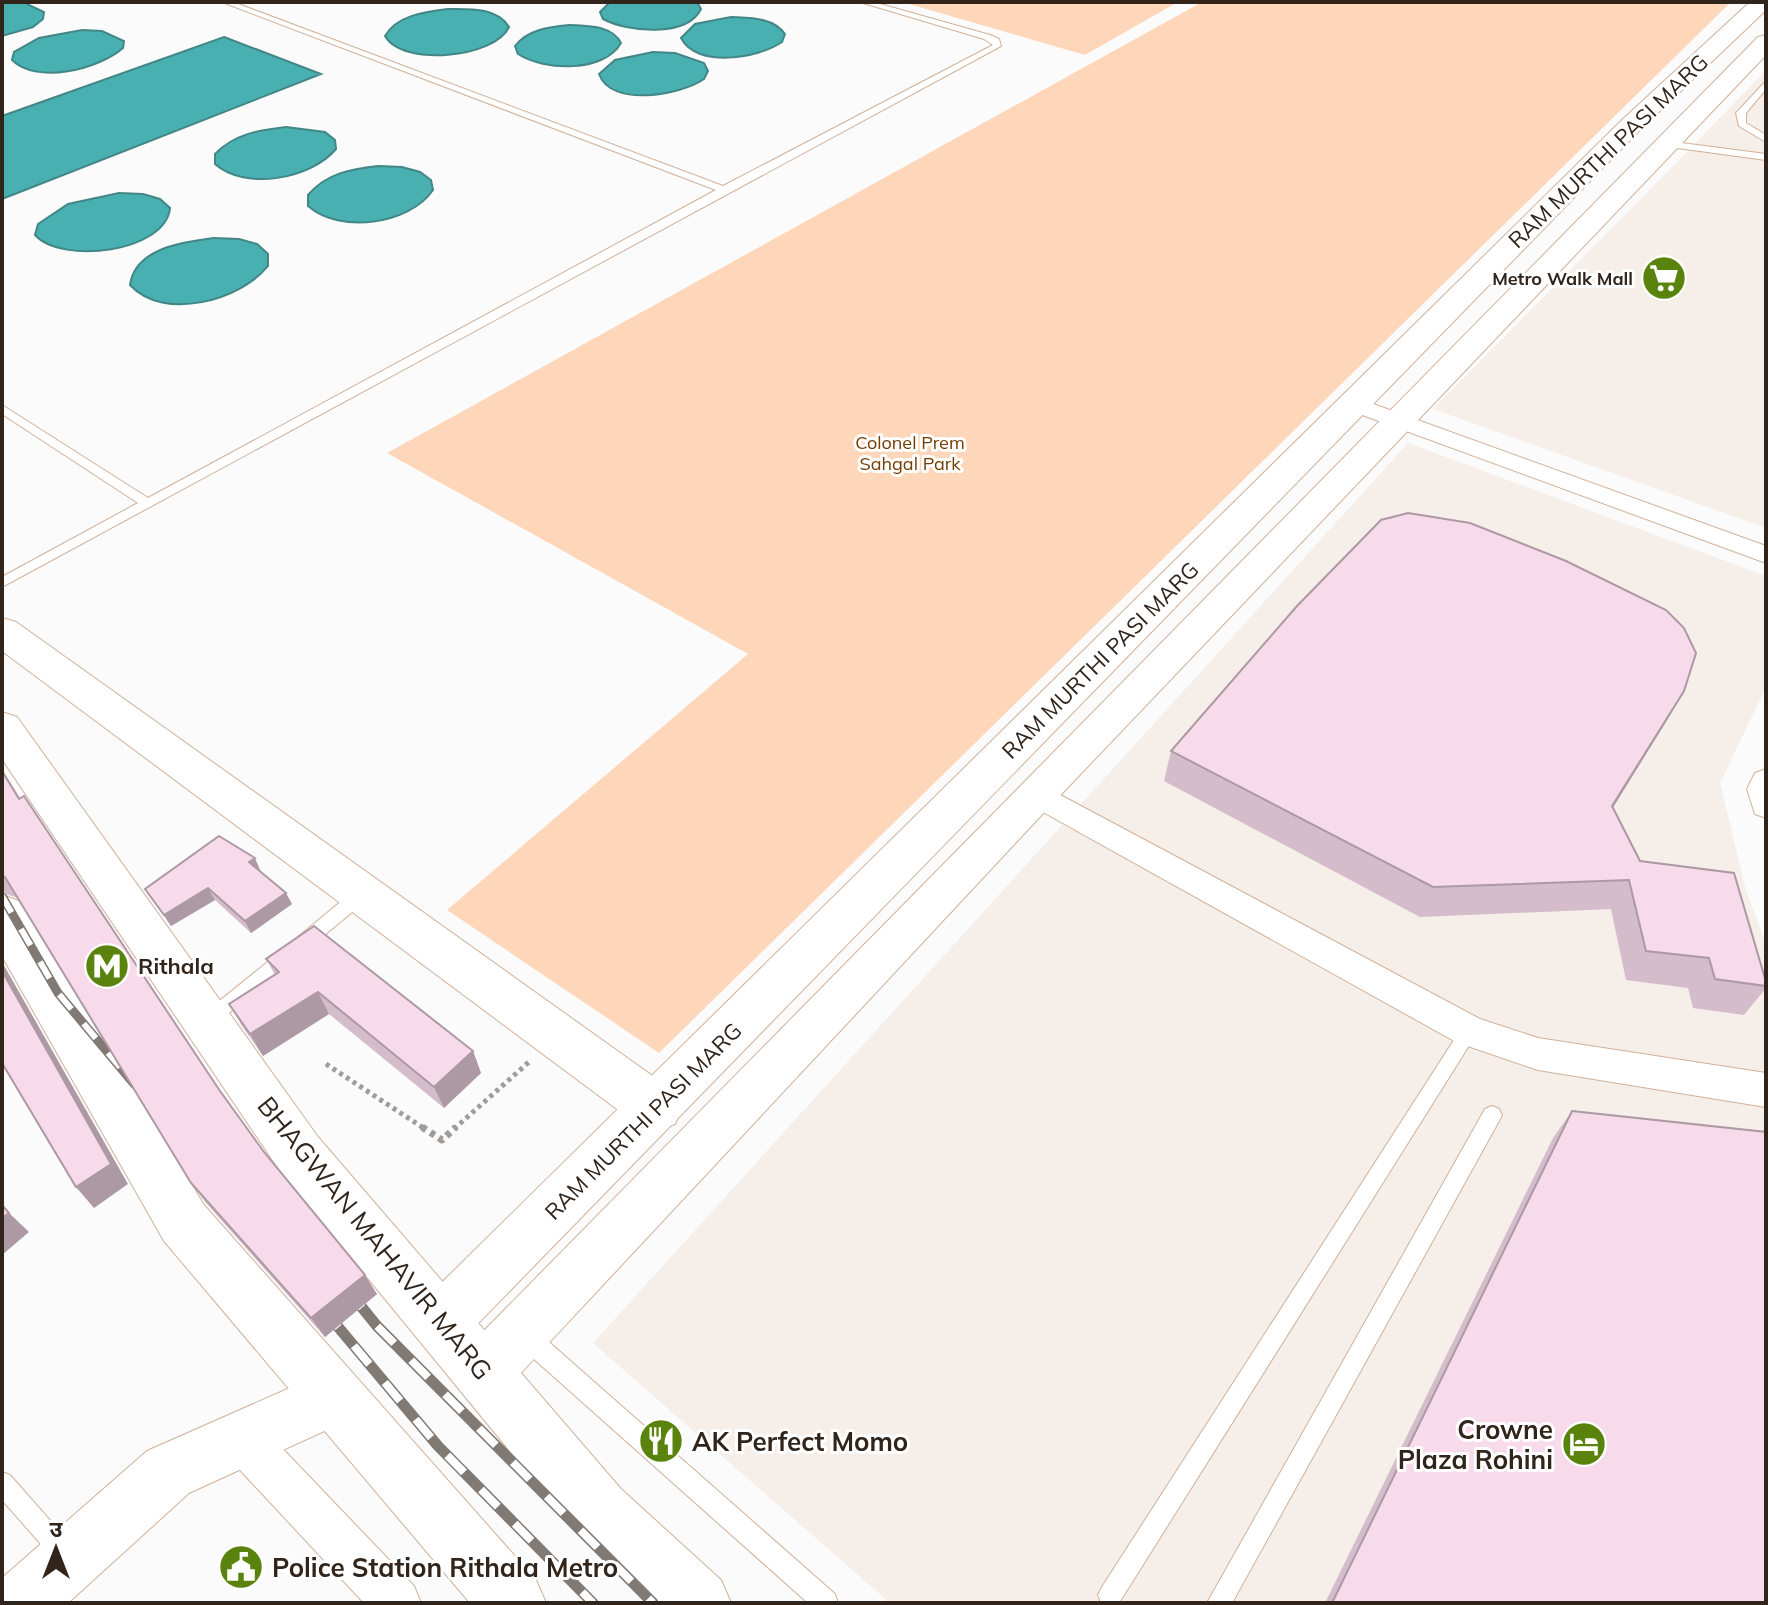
<svg xmlns="http://www.w3.org/2000/svg" width="1768" height="1605" viewBox="0 0 1768 1605" font-family="Mulish,'Noto Sans Devanagari',sans-serif">
<rect width="100%" height="100%" fill="#fbfbfb"/>
<path fill="#f6eee8" d="M1766 70V528L1433 409 1692 147Z
M1408 443 1766 576V687L1720 783 1746 890 1766 944V1603H890L593 1343Z"/>
<path fill="#fed7bb" d="M902 2H1178L1085 55Z
M1202 2H1731L659 1053 447 910 748 654 387 453Z"/>
<path fill="#49b0b2" stroke="#428685" stroke-width="2" d="M610 2H697L701 9C687 38 627 32 603 19L600 12Z
M2 3H25L44 12 43 19 33 27 2 36Z
M448 9C469 9 497 7 509 27 495 58 402 67 385 36 397 15 425 12 448 9Z
M731 17C750 18 773 17 785 34L782 42C759 58 697 69 681 38L695 24Z
M570 25C588 26 612 25 621 43 604 73 544 71 518 54L515 46C528 29 550 27 570 25Z
M82 30 102 31 124 41 123 48C99 69 37 85 12 60L14 52 39 38Z
M224 37 321 74 2 199V116Z
M653 52 675 53 704 63 708 71 704 79C681 95 611 108 599 74L615 60Z
M286 127 325 132 335 140 336 149C311 179 245 191 215 164V154C234 134 259 130 286 127Z
M378 166 402 167 420 172 431 180 433 190C409 225 340 234 308 206V195C326 173 352 169 378 166Z
M119 193 143 194 160 199 170 208C166 252 62 265 35 235L38 224 68 204Z
M214 238 239 239 257 244 268 254V266C241 300 164 322 130 285 135 248 183 242 214 238Z"/>
<g fill="none" stroke-linecap="round" stroke-linejoin="round">
<g stroke="#d1b199" stroke-width="2">
<path id="service" d="M222 2H233L723 186 993 45 984 39 860 2H873L990 35 999 39 1001 46 2 587V577L138 503 2 414V405L148 498 716 190Z
M1766 81V89L1746 113V123L1766 135V142L1739 126 1736 113Z
M1666 141 1766 154V160L1663 146V142Z
M362 887 368 889 370 894 368 899 310 947 304 949 298 947 295 942 298 937 356 889Z
M286 950 292 952 295 957 292 962 214 1025 208 1028 202 1025 199 1020 202 1015 280 952Z
M1469 1023 1475 1026 1478 1031 1475 1036 1119 1603H1101L1098 1595 1102 1587 1463 1026Z
M1492 1106 1499 1109 1502 1115 1499 1121 1232 1603H1207L1485 1109Z
M525 1325 533 1328 835 1594 838 1603H808L517 1344 514 1336 517 1328Z
M2 1472 10 1475 70 1543 74 1551 70 1559 62 1563 54 1559 2 1500Z"/>
</g>
<g stroke="#d1b199" stroke-width="2">
<path id="minor" d="M1354 397 1766 546V563L1346 409 1342 404Z
M1766 769V818L1755 814 1747 789 1755 773Z
M1036 782 1480 1019 1538 1038 1766 1073V1107L1538 1070 1456 1042 1025 802 1020 794 1025 786Z
M242 1417 258 1423 414 1586 421 1603H364L226 1455 220 1439 226 1423Z"/>
</g>
<g stroke="#d1b199" stroke-width="2">
<path id="tertiary" d="M1750 2H1766V10L1640 130 461 1341 441 1349 421 1341 413 1322 421 1303 1622 120Z
M1766 35V55L1051 805 503 1392 483 1401 463 1392 454 1372 463 1352 1758 37Z
M335 1368 355 1377 364 1397 355 1417 189 1493 68 1603H2V1578L147 1451Z"/>
</g>
<g stroke="#d1b199" stroke-width="2">
<path id="secondary" d="M2 618 16 622 675 1092 682 1108 675 1124 656 1131 637 1124 2 651Z
M2 712 17 717 318 1137 621 1489 721 1580 731 1603H650L577 1533 280 1171 2 759Z
M2 895 19 901 204 1205 536 1580 546 1603H470L164 1241 2 956Z"/>
</g>
<path stroke="#a19c98" stroke-width="5" stroke-dasharray="4 4" stroke-linecap="butt" d="M326 1064 425 1129
M454 1129 530 1061"/>
<path stroke="#a19c98" stroke-width="7" stroke-dasharray="5 5" stroke-linecap="butt" d="M422 1127 442 1140 456 1127"/>
<use href="#service" fill="#fff" fill-rule="evenodd"/>
<use href="#minor" fill="#fff" fill-rule="evenodd"/>
<use href="#tertiary" fill="#fff" fill-rule="evenodd"/>
<use href="#secondary" fill="#fff" fill-rule="evenodd"/>
<g stroke="#817a74" stroke-width="9">
<path id="rail-far1" d="M2 896 58 993 135 1085"/>
</g>
<g stroke="#817a74" stroke-width="11">
<path id="rail" d="M347 1289 377 1326 653 1603
M323 1309 438 1446 593 1603"/>
</g>
<use href="#rail-far1" stroke="#fff" stroke-width="6" stroke-dasharray="19" stroke-linecap="butt"/>
<use href="#rail" stroke="#fff" stroke-width="8" stroke-dasharray="24" stroke-linecap="butt"/>
</g>
<path fill="#d4bcca" d="M1684 691 1613 808 1640 861 1766 982V988L1744 1015 1693 1008 1688 988 1626 980 1611 909 1420 917 1164 781 1171 751Z
M2 769 20 798 220 1092 264 1152 377 1294 325 1337 206 1203 191 1183 18 898 2 893Z
M260 870 259 871 292 904 251 933 215 900 171 926 145 889Z
M266 959 473 1051 481 1073 444 1108 329 1014 263 1056 242 1026 229 1004 275 975Z
M1572 1111 1766 1603H1325L1553 1138Z"/>
<path fill="#ad99a4" d="M1684 691 1666 722 1595 836 1612 806Z
M255 858 260 870 255 874 249 862Z
M208 888 215 900 171 926 164 915Z
M286 893 292 904 251 933 245 921Z
M2 962 128 1184 94 1208 76 1187 2 971Z
M318 992 329 1014 263 1056 250 1034Z
M473 1051 481 1073 444 1108 434 1087Z
M9 1213 29 1232 2 1255V1218Z
M365 1275 377 1294 325 1337 311 1318Z"/>
<path fill="#f7dbeb" stroke="#ad99a4" stroke-width="2" d="M1408 513 1470 523 1566 561 1666 610 1684 628 1696 653 1684 691 1612 806 1640 861 1734 873 1766 982V986L1715 979 1709 958 1646 951 1629 880 1433 887 1171 751 1297 606 1381 520Z
M2 771 19 799 24 796 220 1091 264 1152 365 1275 311 1318 191 1183 5 877 2 876Z
M219 836 255 858 249 862 286 893 245 921 208 888 164 915 145 889Z
M314 926 473 1051 434 1087 318 992 250 1034 229 1004 279 972 266 959Z
M2 971 111 1164 76 1187 2 1063Z
M1572 1111 1766 1132V1603H1332Z
M2 1205 9 1213 2 1218Z"/>
<defs>
<g id="supermarket-disc" transform="scale(2.3)"><circle r="9.5" fill="#59830c" stroke="#fff"/><path d="M-6-5.5h2.5l.6 2H6L4.5 2H-2.5L-4.4-4H-6ZM-1.5 3.2a1.3 1.3 0 1 0 .1 0ZM3 3.2a1.3 1.3 0 1 0 .1 0Z" fill="#fff"/></g>
<g id="metro-disc" transform="scale(2.3)"><circle r="9.5" fill="#59830c" stroke="#fff"/><path d="M-5.5 5V-5H-3L0 0L3-5H5.5V5H3V-.5L0 4L-3-.5V5Z" fill="#fff"/></g>
<g id="restaurant-disc" transform="scale(2.3)"><circle r="9.5" fill="#59830c" stroke="#fff"/><path d="M-5-6h1v4h1v-4h1v4h1v-4h1v5L-1.5 .5V6h-2V.5L-5-1ZM5-6V6H3V1.5H1.5Q1.5-4 5-6Z" fill="#fff"/></g>
<g id="hotel-disc" transform="scale(2.3)"><circle r="9.5" fill="#59830c" stroke="#fff"/><path d="M-6-4.5h1.5V1H6V5H4.5V3h-9V5H-6ZM-4 0a1.8 1.8 0 1 1 3.6 0ZM.5 0V-2.5h3Q6-2.5 6 0Z" fill="#fff"/></g>
<g id="civic-disc" transform="scale(2.3)"><circle r="9.5" fill="#59830c" stroke="#fff"/><path d="M-.6-6.5H3V-4.5H.6V-3L4-1V1h2V6H-6V1h2V-1L-.6-3ZM-1.2 2.5V6h2.4V2.5Z" fill="#fff"/></g>
</defs>
<g fill-rule="evenodd">
<use href="#supermarket-disc" x="1664" y="278"/>
<use href="#metro-disc" x="107" y="966"/>
<use href="#restaurant-disc" x="661" y="1441"/>
<use href="#hotel-disc" x="1584" y="1444"/>
<use href="#civic-disc" x="241" y="1567"/>
</g>
<g text-anchor="middle" dominant-baseline="central" stroke-width="6" stroke-linejoin="round" paint-order="stroke">
<g font-size="18" font-weight="bold" fill="#30241b" stroke="#fff" text-anchor="end">
<text x="1633" y="278">Metro Walk Mall</text>
</g>
<g font-size="18" fill="#733c00" stroke="#fff">
<text x="910" y="442">Colonel Prem<tspan x="910" dy="21">Sahgal Park</tspan></text>
</g>
<g font-size="22" fill="#30241b" stroke="#fff">
<text transform="translate(1608 151) rotate(-44)">RAM MURTHI PASI MARG</text>
<text transform="translate(1100 660) rotate(-45)">RAM MURTHI PASI MARG</text>
<text transform="translate(643 1121) rotate(-45)">RAM MURTHI PASI MARG</text>
</g>
<g font-size="22" font-weight="bold" fill="#30241b" stroke="#fff" text-anchor="start">
<text x="138" y="966">Rithala</text>
</g>
<g font-size="26" fill="#30241b" stroke="#fff">
<text transform="translate(375 1238) rotate(51)">BHAGWAN MAHAVIR MARG</text>
</g>
<g font-size="26" font-weight="bold" fill="#30241b" stroke="#fff" text-anchor="start">
<text x="1553" y="1429" text-anchor="end">Crowne<tspan x="1553" dy="30">Plaza Rohini</tspan></text>
<text x="692" y="1441">AK Perfect Momo</text>
<text x="272" y="1567">Police Station Rithala Metro</text>
</g>
</g>
<rect width="1768" height="1605" fill="none" stroke="#30241b" stroke-width="8"/>
<g transform="translate(56 1549)" stroke="#ffffff" stroke-width="6" paint-order="stroke">
<path d="M0-6L14 30L0 20L-14 30Z" fill="#30241b"/>
<text y="-12" font-size="22" font-weight="bold" text-anchor="middle" fill="#30241b">उ</text>
</g>
</svg>
